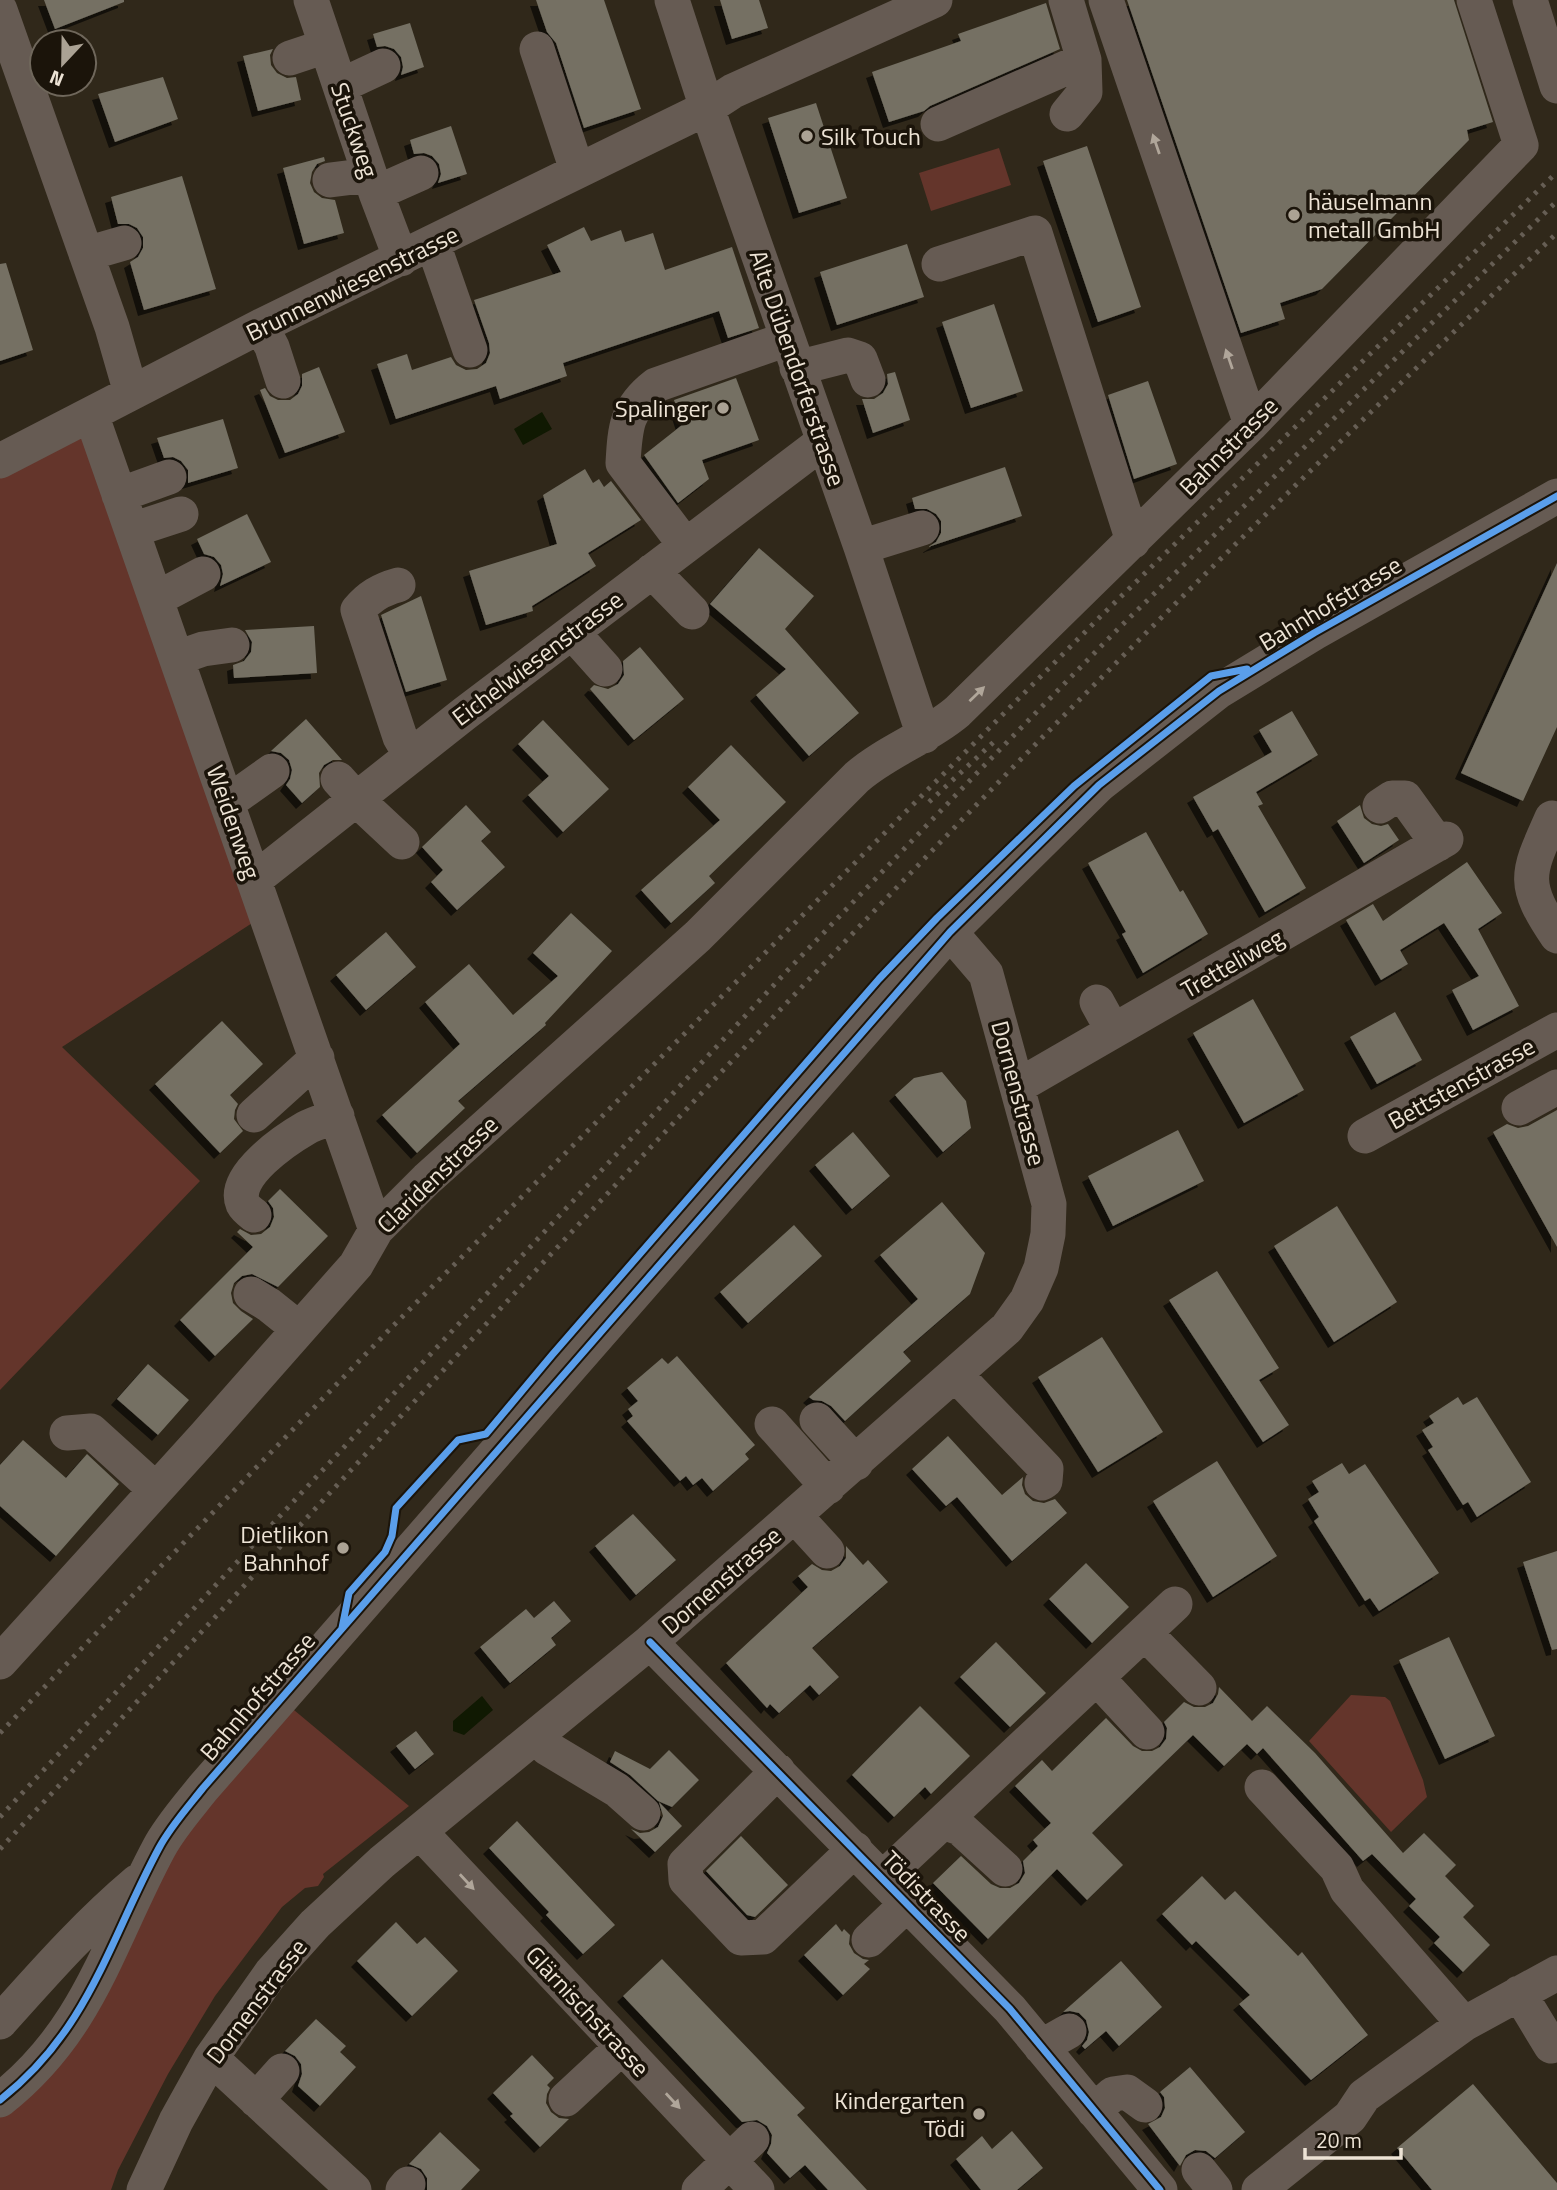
<svg xmlns="http://www.w3.org/2000/svg" width="1557" height="2190" viewBox="0 0 1557 2190" font-family="'Titillium Web',sans-serif">
<defs>
<filter id="shadow"><feDropShadow dx="-6" dy="6" stdDeviation="0" flood-color="#0009"/></filter>
</defs>
<rect width="100%" height="100%" fill="#30281a"/>
<path fill="#64352b" d="M999 148 1011 185 931 211 919 173Z
M91 414 266 914 62 1047 200 1181 0 1390V461Z
M1351 1695 1385 1697 1390 1701 1423 1780 1427 1797 1391 1832 1309 1741Z
M288 1705 409 1806 323 1874 324 1877 318 1886 305 1888 282 1907 215 1996 168 2074 118 2170 111 2190H0V2113L171 1851Z"/>
<path fill="#101902" d="M542 412 552 429 523 445 514 429Z
M482 1696 493 1710 464 1735 453 1731V1721Z"/>
<path fill="#747063" filter="url(#shadow)" d="M44 0H124V2L55 29Z
M536 0H604L641 109 584 128 556 43 547 32Z
M720 0H759L768 28 732 39Z
M1127 0H1454L1493 122 1467 130 1469 140 1322 289 1280 303 1285 319 1241 333Z
M1046 3 1060 49 930 106 924 111 889 122 872 72 961 41 958 34Z
M410 23 424 67 401 75 403 67 401 57 394 49 385 46 377 47 373 34Z
M273 49 270 55 271 65 277 73 287 78 296 77 301 100 258 111 243 56Z
M163 77 178 119 115 142 98 94Z
M816 103 847 198 799 213 768 118Z
M451 126 467 174 438 183 441 174 439 164 432 156 424 153 414 154 410 140Z
M1087 146 1141 307 1098 322 1043 161Z
M324 157 325 161 317 164 312 172 310 183 314 192 322 198 335 200 344 233 304 244 283 168Z
M182 176 216 289 144 310 130 262 138 257 143 248V237L137 228 129 224H118L111 197Z
M584 227 591 241 621 230 625 242 653 233 665 270 732 247 759 328 728 338 719 311 563 363 567 376 500 399 496 386 396 419 377 364 407 354 412 370 451 357 456 365 466 370 477 369 486 363 490 353 489 343 474 300 561 272 547 245Z
M907 244 924 297 837 325 820 272Z
M6 263 33 350 0 361V264Z
M994 304 1023 391 971 408 942 322Z
M319 367 345 432 285 453 260 390 265 388 270 396 278 400H290L298 394 302 386V374Z
M895 372 910 420 873 433 862 399H874L883 393 888 384 887 374Z
M736 378 759 440 702 460 709 479 678 503 644 455 682 425 674 400Z
M1148 381 1177 464 1134 479 1108 395Z
M223 419 238 468 188 483V470L181 461 173 457 164 458 157 438Z
M1005 467 1022 516 928 547 936 542 941 533V521L936 514 927 509H915L912 498Z
M585 469 593 483 599 479 604 487 611 481 641 520 588 553 596 566 532 606 533 611 486 625 469 571 557 544 543 495Z
M247 514 271 562 220 586 223 574 221 565 214 557 204 554 197 539Z
M759 548 814 596 785 629 859 713 809 756 756 695 786 669 710 604Z
M1557 563V727L1523 801 1461 773Z
M421 596 447 680 406 692 381 615Z
M314 626 317 673 234 678 233 665 244 661 251 652 252 642 245 630Z
M640 647 684 699 634 740 590 689 594 685 608 689 618 684 624 675 623 661Z
M1292 711 1318 755 1256 792 1263 804 1258 806 1306 888 1265 912 1218 829 1213 832 1193 797 1272 752 1259 730Z
M306 719 342 760H333L324 765 319 773 320 787 302 803 286 785 290 779 292 770 289 760 281 753 271 751Z
M543 720 609 789 563 832 528 795 549 776 518 744Z
M731 745 786 802 709 876 715 883 671 923 641 890 720 820 688 787Z
M466 805 491 832 481 841 505 867 457 910 431 882 443 870 422 847Z
M1360 805 1364 818 1372 824 1381 826 1388 824 1399 840 1364 863 1337 821Z
M1146 832 1180 892 1183 890 1208 934 1143 973 1122 934 1126 932 1088 863Z
M1467 862 1502 913 1478 929 1519 1006 1473 1030 1452 990 1479 976 1444 923 1400 950 1408 964 1381 980 1346 920 1373 904 1383 921Z
M571 913 612 951 545 1023 546 1025 458 1101 465 1108 417 1153 382 1115 460 1044 425 1002 469 964 513 1015 558 976 533 953Z
M386 932 416 967 366 1010 336 975Z
M1253 999 1304 1090 1244 1123 1193 1033Z
M1395 1012 1422 1060 1377 1084 1350 1037Z
M222 1021 263 1064 230 1095 238 1104 235 1110 234 1119 243 1131 220 1153 155 1084Z
M942 1072 966 1101 971 1128 943 1152 895 1095 914 1078Z
M1557 1110V1247L1493 1132 1507 1124 1518 1128 1528 1126Z
M1178 1130 1204 1181 1113 1226 1088 1176Z
M853 1132 890 1176 852 1209 815 1165Z
M280 1189 328 1236 278 1287 252 1274 242 1276 234 1283 231 1293 233 1303 241 1311 253 1319 215 1356 180 1320 253 1247 237 1232 240 1229 251 1235 261 1234 270 1227 274 1217 273 1208 268 1201Z
M942 1202 985 1253 970 1294 903 1352 911 1361 845 1421 831 1406 822 1401 813 1400 809 1397 918 1299 880 1255Z
M1337 1206 1397 1302 1334 1342 1274 1246Z
M794 1225 822 1256 748 1323 720 1292Z
M1217 1271 1279 1368 1259 1380 1289 1425 1263 1442 1169 1300Z
M1102 1337 1163 1432 1098 1472 1038 1377Z
M677 1356 755 1445 745 1454 749 1459 713 1491 702 1478 693 1485 686 1476 680 1481 627 1421 633 1416 628 1409 638 1401 627 1388 662 1358 668 1364Z
M148 1364 189 1400 158 1435 117 1399Z
M1458 1397 1463 1405 1477 1397 1531 1482 1477 1517 1468 1502 1463 1505 1428 1450 1433 1447 1422 1430 1434 1423 1429 1416Z
M948 1436 1002 1495 1023 1477 1022 1485 1025 1494 1033 1501 1044 1503 1055 1499 1067 1513 1012 1561 957 1497 946 1506 912 1469Z
M23 1440 66 1478 87 1454 119 1484 56 1556 0 1506V1465Z
M1217 1461 1277 1556 1213 1597 1153 1501Z
M1342 1463 1349 1474 1365 1464 1439 1573 1379 1611 1370 1598 1365 1601 1314 1521 1319 1517 1308 1499 1319 1492 1312 1481Z
M633 1514 676 1560 636 1595 595 1546Z
M846 1546 863 1565 868 1560 888 1582 812 1648 839 1677 819 1695 810 1685 779 1713 770 1704 767 1708 726 1663 808 1587 798 1576 812 1564 822 1570 831 1571 840 1566 846 1558Z
M1557 1551V1649L1552 1650 1523 1562Z
M1086 1563 1129 1607 1092 1643 1049 1599Z
M554 1601 571 1621 551 1638 556 1645 510 1683 480 1647 526 1609 534 1618Z
M1449 1637 1495 1736 1445 1759 1399 1660Z
M996 1642 1046 1693 1010 1727 960 1677Z
M1219 1687 1252 1721 1267 1706 1315 1753 1403 1853 1424 1833 1456 1865 1445 1876 1474 1906 1463 1917 1490 1945 1463 1972 1434 1943 1440 1937 1409 1906 1416 1899 1372 1854 1363 1861 1263 1748 1257 1754 1247 1744 1224 1766 1193 1735 1092 1833 1123 1865 1087 1900 1057 1869 988 1939 933 1883 961 1856 991 1884 1000 1888H1010L1019 1883 1025 1873 1023 1861 1038 1846 1033 1840 1051 1823 1015 1786 1042 1760 1052 1771 1106 1718 1133 1746 1142 1751H1152L1160 1747 1166 1739 1167 1728 1164 1722 1184 1702 1194 1707H1205L1213 1703 1218 1694Z
M920 1706 970 1756 931 1794 925 1787 894 1817 852 1775Z
M416 1731 434 1754 415 1769 396 1746Z
M669 1750 699 1780 672 1807 658 1801 630 1775 610 1762 615 1751 650 1769Z
M659 1802 682 1826 655 1852 631 1829 640 1833 649 1832 658 1827 663 1816Z
M517 1821 615 1925 583 1954 546 1915 549 1912 489 1848Z
M741 1836 788 1885 755 1917 747 1915 706 1871Z
M1202 1876 1225 1900 1235 1891 1298 1956 1302 1952 1368 2035 1311 2080 1239 2004 1250 1995 1196 1941 1192 1945 1162 1914Z
M396 1922 417 1944 425 1937 458 1971 412 2016 357 1961Z
M836 1924 842 1932 844 1929 850 1935 849 1944 854 1953 863 1959 869 1960 864 1964 870 1969 843 1995 804 1955Z
M662 1959 805 2108 797 2115 867 2190H828L805 2165 790 2178 767 2153 771 2144 772 2135 767 2126 757 2120 742 2122 623 1996Z
M1121 1961 1162 2007 1119 2046 1106 2031 1085 2049 1082 2046 1087 2040 1089 2032 1086 2020 1079 2013 1070 2011 1063 2012Z
M316 2019 346 2046 340 2052 356 2067 320 2106 298 2086 302 2074 301 2064 295 2056 285 2051Z
M532 2055 554 2078 547 2085 550 2088 547 2094 546 2103 551 2112 559 2118 569 2119 540 2147 510 2116 513 2114 493 2093Z
M1190 2067 1245 2132 1215 2158 1206 2151 1195 2150 1186 2155 1180 2166 1148 2124 1161 2117 1165 2108 1164 2097 1160 2092Z
M1473 2084 1557 2183V2190H1432L1397 2148Z
M1012 2131 1043 2168 1017 2190H981L956 2159 982 2136 992 2149Z
M440 2132 480 2170 461 2190H427V2178L421 2169 409 2164Z"/>
<g fill="none" stroke-linecap="round" stroke-linejoin="round">
<path stroke="#665b53" stroke-width="35" d="M311 0 376 193 401 259
M672 0 707 108 861 547 924 736
M1106 0 1251 424
M1530 0 1557 86
M0 10 112 327 131 393
M537 49 577 170
M290 58 326 46
M340 86 383 66
M1067 114 1085 92 1084 60
M938 124 1084 60 1066 0
M330 180 370 175
M376 193 421 173
M433 244 470 350
M86 254 124 243
M939 264 1035 233 1133 541
M261 326 272 347 283 381
M797 368 848 355 860 359 868 380
M91 414 376 1230
M0 461 261 326 707 108 733 91 935 0
M119 495 169 477
M132 530 181 514
M687 544 676 533 623 463C625 428 626 408 656 385L787 339
M861 547 922 528
M652 571 692 612
M398 585C380 590 369 597 358 610L400 737 411 756
M156 599 203 574
M572 632 605 669
M177 658 203 649 232 645
M338 779 356 799 402 842
M227 803 272 771
M1380 806 1392 798H1405L1438 844
M1552 818C1527 874 1521 883 1557 936
M254 880 464 714 824 441
M1097 1002 1113 1031
M1018 1086 1446 839
M1519 1108 1557 1087
M254 1115 317 1058
M1365 1136 1557 1030
M254 1215C250 1212 245 1208 243 1204 231 1176 287 1139 306 1128 315 1123 327 1120 337 1116
M251 1294 269 1305 299 1329
M956 1375 1046 1469 1045 1481 1042 1483
M817 1420 856 1463
M772 1424 828 1487
M67 1433 91 1431 156 1490
M795 1516 827 1551
M1145 1633 1199 1688
M650 1642 1010 2009 1160 2190
M0 1662 205 1436 356 1265 376 1230 427 1179 698 936 857 777C887 751 926 738 957 712L1251 424 1521 145 1474 0
M1097 1678 1147 1732
M536 1736 547 1748 617 1790 643 1813
M778 1771 685 1864 686 1880 741 1938 763 1937 855 1849
M1262 1787 1337 1868 1347 1890 1464 2024
M943 1822 960 1828 1005 1869
M420 1832 757 2190
M883 1878 1175 1604
M869 1940 907 1904
M1519 1993 1551 2046
M0 2022C44 1973 86 1925 137 1882
M1041 2047 1069 2031
M211 2058 354 2190
M566 2099 622 2047
M0 2100C89 2030 108 1943 159 1848 170 1827 188 1807 203 1788L950 932 1099 785 1219 691 1314 633 1557 496
M256 2100 282 2071
M1094 2111 1113 2094 1127 2092 1145 2105
M1199 2170 1215 2190
M144 2190 176 2121 211 2058 271 1973 315 1924 382 1862 650 1642 1007 1328 1027 1300 1041 1268 1048 1234 1049 1204 986 974 950 932
M403 2190 408 2184
M699 2190 752 2139
M1259 2190 1350 2117 1364 2096 1464 2024 1557 1973"/>
<path stroke="#665e54" stroke-width="5" stroke-dasharray="3.5 7" stroke-linecap="butt" d="M929 802 998 738
M0 1733 389 1330 1101 616 1557 172
M0 1817 786 972 977 773 1118 629 1557 201
M0 1849C318 1508 631 1162 955 827 1151 624 1353 428 1557 233"/>
<g stroke="#1b140a" stroke-width="11">
<path id="cycleway" d="M342 1628 349 1593 385 1552 392 1536 396 1508 458 1440 486 1434 552 1355 879 979 937 918 1074 786 1211 676 1247 669
M650 1642 1010 2009 1160 2190
M0 2100C89 2030 108 1943 159 1848 170 1827 188 1807 203 1788L950 932 1099 785 1219 691 1314 633 1557 496"/>
</g>
<use href="#cycleway" stroke="#5a9eea" stroke-width="7"/>
</g>
<defs><path id="oneway-solid" d="M-6-.8H1V-3.2L6.5 0L1 3.2V.8H-6Z" transform="scale(1.75)"/></defs>
<g fill="#b0a69a">
<use href="#oneway-solid" transform="translate(1156 144) rotate(-109)"/>
<use href="#oneway-solid" transform="translate(1229 359) rotate(-109)"/>
<use href="#oneway-solid" transform="translate(977 694) rotate(-44)"/>
<use href="#oneway-solid" transform="translate(467 1882) rotate(47)"/>
<use href="#oneway-solid" transform="translate(673 2101) rotate(47)"/>
</g>
<g fill="#aba294" stroke="#1b140a" stroke-width="2.5">
<circle cx="807" cy="136" r="7"/>
<circle cx="1294" cy="215" r="7"/>
<circle cx="723" cy="408" r="7"/>
<circle cx="343" cy="1548" r="7"/>
<circle cx="979" cy="2114" r="7"/>
</g>
<g text-anchor="middle" dominant-baseline="central" stroke-width="7" stroke-linejoin="round" paint-order="stroke">
<g font-size="24" fill="#ede3d5" stroke="#1b140a">
<text transform="translate(355 130) rotate(71)">Stuckweg</text>
<text transform="translate(352 283) rotate(-26)">Brunnenwiesenstrasse</text>
<text transform="translate(798 368) rotate(71)">Alte Dübendorferstrasse</text>
<text transform="translate(1228 446) rotate(-45)">Bahnstrasse</text>
<text transform="translate(1330 603) rotate(-31)">Bahnhofstrasse</text>
<text transform="translate(537 658) rotate(-37)">Eichelwiesenstrasse</text>
<text transform="translate(234 822) rotate(71)">Weidenweg</text>
<text transform="translate(1232 963) rotate(-30)">Tretteliweg</text>
<text transform="translate(1461 1083) rotate(-29)">Bettstenstrasse</text>
<text transform="translate(1019 1093) rotate(75)">Dornenstrasse</text>
<text transform="translate(437 1174) rotate(-44)">Claridenstrasse</text>
<text transform="translate(721 1580) rotate(-41)">Dornenstrasse</text>
<text transform="translate(257 1696) rotate(-49)">Bahnhofstrasse</text>
<text transform="translate(927 1896) rotate(46)">Tödistrasse</text>
<text transform="translate(256 2001) rotate(-53)">Dornenstrasse</text>
<text transform="translate(588 2011) rotate(47)">Glärnischstrasse</text>
</g>
<g font-size="24" fill="#ede3d5" stroke="#1b140a" text-anchor="end">
<text x="821" y="136" text-anchor="start">Silk Touch</text>
<text x="1308" y="201" text-anchor="start">häuselmann<tspan x="1308" dy="28">metall GmbH</tspan></text>
<text x="709" y="408">Spalinger</text>
<text x="329" y="1534">Dietlikon<tspan x="329" dy="28">Bahnhof</tspan></text>
<text x="965" y="2100">Kindergarten<tspan x="965" dy="28">Tödi</tspan></text>
</g>
</g>
<g transform="translate(63 63) rotate(202)"><circle r="33" fill="#1b140a" stroke="#6f675b" stroke-width="2"/>
<path d="M0-5L12 26L0 18L-12 26Z" fill="#aba294"/>
<text y="-10" font-size="19" font-weight="bold" text-anchor="middle" fill="#ede3d5">N</text>
</g>
<path d="M1305 2148v10h96v-10" fill="none" stroke="#ede3d5" stroke-width="3.5"/>
<text x="1316" y="2148" font-size="21" fill="#ede3d5" stroke="#1b140a" stroke-width="5" paint-order="stroke">20 m</text>
</svg>
